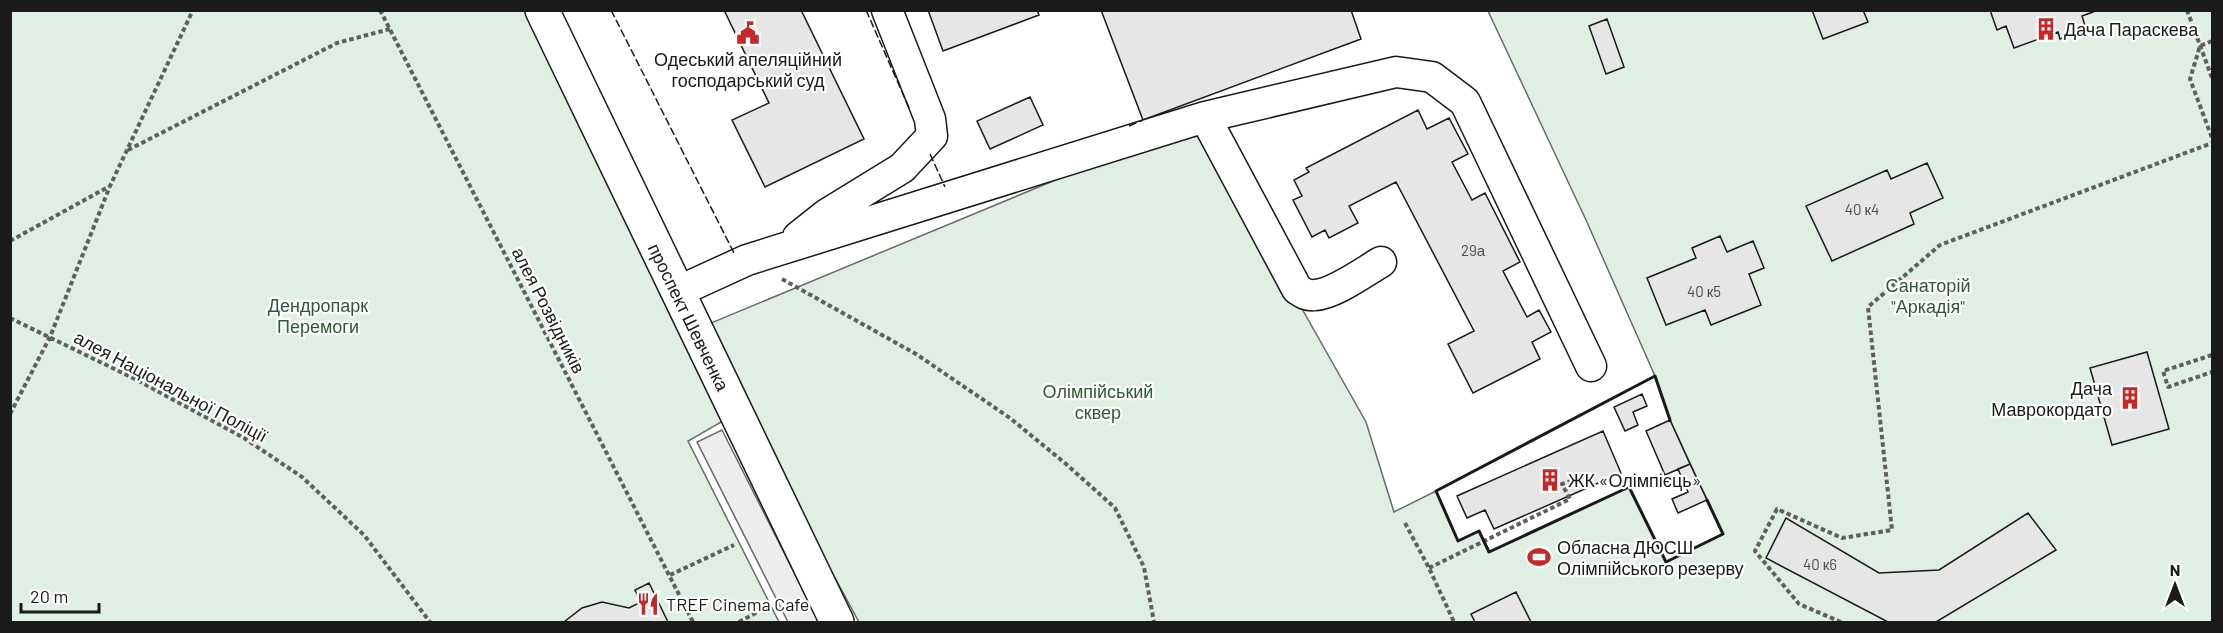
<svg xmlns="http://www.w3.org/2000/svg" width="2223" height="633" viewBox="0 0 2223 633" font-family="Barlow,sans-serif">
<rect width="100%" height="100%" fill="#fff"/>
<path fill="#e0efe3" stroke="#6a6a6a" stroke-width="1.5" d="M10 11H537L730 417 688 441 779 622H11Z
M1488 11H2212V622H859L699 328 1123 152 1198 125 1366 422 1394 512 1436 491 1458 541 1479 531 1490 552 1629 487 1666 562 1723 534 1670 420 1655 376 1586 220Z"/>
<path fill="#ededed" stroke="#6a6a6a" stroke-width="1.5" d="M722 430 819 622H788L697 442Z"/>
<path fill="#e6e6e6" stroke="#1a1a1a" stroke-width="1.5" d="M724 10H801L864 139 765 187 732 120 769 103Z
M928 10H1037L1039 15 943 51Z
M1101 10H1351L1361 39 1143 120Z
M1812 10H1863L1868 22 1823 39Z
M1990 10H2092L2093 12 2082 16 2086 29 2060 39 2058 32 2014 48 2006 26 1997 30Z
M1607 19 1624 67 1606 74 1589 26Z
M1030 97 1043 125 990 149 977 121Z
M1418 110 1427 129 1449 118 1468 154 1452 162 1472 200 1485 193 1520 262 1503 271 1527 317 1539 310 1551 332 1532 342 1540 359 1473 393 1448 344 1474 331 1396 182 1349 206 1358 223 1329 238 1325 230 1312 237 1293 200 1302 196 1294 180 1309 172 1306 168Z
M1927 163 1943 198 1910 213 1914 224 1832 261 1806 206 1887 170 1891 179Z
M1720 236 1727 252 1753 241 1764 268 1749 274 1761 305 1711 325 1705 310 1666 325 1647 278 1696 258 1692 248Z
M2147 352 2169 429 2112 445 2090 368Z
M1642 394 1647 406 1633 412 1638 425 1625 431 1614 407Z
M1670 420 1690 464 1665 475 1646 431Z
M1603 431 1621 473 1494 529 1485 510 1467 518 1457 496Z
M1690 464 1707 500 1678 513 1672 499 1688 492 1678 469Z
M2028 513 2056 550 1936 622H1888L1766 558 1786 518 1879 573 1939 570Z
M649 583 668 622H564L582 608 602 602 629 608 641 602 635 590Z
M1516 592 1531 622H1475L1471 614Z"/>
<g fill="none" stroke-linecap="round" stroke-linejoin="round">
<g stroke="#1a1a1a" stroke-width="33">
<path id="minor" d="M1205 117 1297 289C1303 293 1307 296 1315 295 1334 294 1364 272 1381 262
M798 237 827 214 902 168 932 136 930 119 887 10
M677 292 747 260 1205 117 1396 72 1432 77 1465 102 1591 366"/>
</g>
<g stroke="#1a1a1a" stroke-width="36">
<path id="major" d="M542 10 837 622"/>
</g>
<path stroke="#5f5f5f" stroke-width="4" stroke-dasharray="4.5 3" stroke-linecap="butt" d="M380 10 693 622
M2187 10 2212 78
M2212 41 2200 46 2190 79 2212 138
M128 150 337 43 390 29
M10 241 110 186
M782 279 916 354 1010 418 1066 464 1115 508 1144 567 1154 622
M10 318 135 379 244 438 302 477 364 535 430 622
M2212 355 2163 371 2168 387 2212 372
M10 414 50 337 110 186 193 10
M1405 523 1429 568 1454 622
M1429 568 1570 499 1562 484 1571 481
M670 575 734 545
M739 622 765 608
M1841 622 1799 604 1755 551 1777 509 1842 538 1892 530 1868 307 1940 245 2212 143"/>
<use href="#minor" stroke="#fff" stroke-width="30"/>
<use href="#major" stroke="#fff" stroke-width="33"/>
<path stroke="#1a1a1a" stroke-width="1.5" stroke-dasharray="8 3" stroke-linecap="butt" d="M611 10 734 253
M866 10 910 110
M1129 126 1143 120
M930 154 945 187"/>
<path stroke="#1a1a1a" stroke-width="3" d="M1670 420 1655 376 1436 491 1458 541 1479 531 1489 552 1629 487 1666 562 1723 534 1707 500"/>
</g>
<defs>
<g id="building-bare" transform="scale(1.8)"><path d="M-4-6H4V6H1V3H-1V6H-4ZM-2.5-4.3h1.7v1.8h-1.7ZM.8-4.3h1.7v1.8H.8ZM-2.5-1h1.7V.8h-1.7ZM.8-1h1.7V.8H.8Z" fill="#c62828" stroke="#fff" stroke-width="2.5" paint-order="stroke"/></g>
<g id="civic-bare" transform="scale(1.8)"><path d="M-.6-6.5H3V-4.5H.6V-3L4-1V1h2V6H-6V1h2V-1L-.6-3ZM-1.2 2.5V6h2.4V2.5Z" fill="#c62828" stroke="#fff" stroke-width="2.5" paint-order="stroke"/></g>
<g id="stadium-bare" transform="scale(1.8)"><path d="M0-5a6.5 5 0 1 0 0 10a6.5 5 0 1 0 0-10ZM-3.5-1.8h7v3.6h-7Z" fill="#c62828" stroke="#fff" stroke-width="2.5" paint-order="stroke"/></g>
<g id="restaurant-bare" transform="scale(1.8)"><path d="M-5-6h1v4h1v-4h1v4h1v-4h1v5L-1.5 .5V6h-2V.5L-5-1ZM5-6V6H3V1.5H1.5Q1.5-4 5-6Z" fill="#c62828" stroke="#fff" stroke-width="2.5" paint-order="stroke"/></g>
</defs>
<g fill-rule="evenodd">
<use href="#building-bare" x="2046" y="29"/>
<use href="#civic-bare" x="748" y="33"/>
<use href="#building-bare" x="2130" y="398"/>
<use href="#building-bare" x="1550" y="480"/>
<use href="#stadium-bare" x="1539" y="557"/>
<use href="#restaurant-bare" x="648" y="604"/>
</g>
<g text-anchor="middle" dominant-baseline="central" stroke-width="4.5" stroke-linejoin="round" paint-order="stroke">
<g font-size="15" fill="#4d4d4d">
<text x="1862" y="209">40 к4</text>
<text x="1473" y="250">29а</text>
<text x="1704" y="291">40 к5</text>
<text x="1820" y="564">40 к6</text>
</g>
<g font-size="18" fill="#1a1a1a" stroke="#fff" text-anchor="start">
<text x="2064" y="29">Дача Параскева</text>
<text x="748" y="59" text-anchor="middle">Одеський апеляційний<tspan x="748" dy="21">господарський суд</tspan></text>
<text x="2112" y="388" text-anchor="end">Дача<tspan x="2112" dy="21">Маврокордато</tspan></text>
<text x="1568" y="480">ЖК «Олімпієць»</text>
<text x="1557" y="547">Обласна ДЮСШ<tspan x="1557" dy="21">Олімпійського резерву</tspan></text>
<text x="666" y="604">TREF Cinema Cafe</text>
</g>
<g font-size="18" fill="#2b5a34" stroke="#fff">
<text x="1928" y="285">Санаторій<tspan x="1928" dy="21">"Аркадія"</tspan></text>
<text x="318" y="305">Дендропарк<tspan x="318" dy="21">Перемоги</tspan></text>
<text x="1098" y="391">Олімпійський<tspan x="1098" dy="21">сквер</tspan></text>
</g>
<g font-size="18" fill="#1a1a1a" stroke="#fff">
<text transform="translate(549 310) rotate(63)">алея Розвідників</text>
<text transform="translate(689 317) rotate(64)">проспект Шевченка</text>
<text transform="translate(171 386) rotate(28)">алея Національної Поліції</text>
</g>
</g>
<rect width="2223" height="633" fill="none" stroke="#1a1a1a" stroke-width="24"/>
<g transform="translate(2175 585)" stroke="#ffffff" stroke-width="4.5" paint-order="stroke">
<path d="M0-4.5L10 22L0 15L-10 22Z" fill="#1a1a1a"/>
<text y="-9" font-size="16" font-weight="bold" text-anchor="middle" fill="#1a1a1a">N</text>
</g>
<path d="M21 603v9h78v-9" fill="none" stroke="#1a1a1a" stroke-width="3"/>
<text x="30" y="603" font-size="18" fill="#1a1a1a" stroke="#ffffff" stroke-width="4.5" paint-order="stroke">20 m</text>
</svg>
